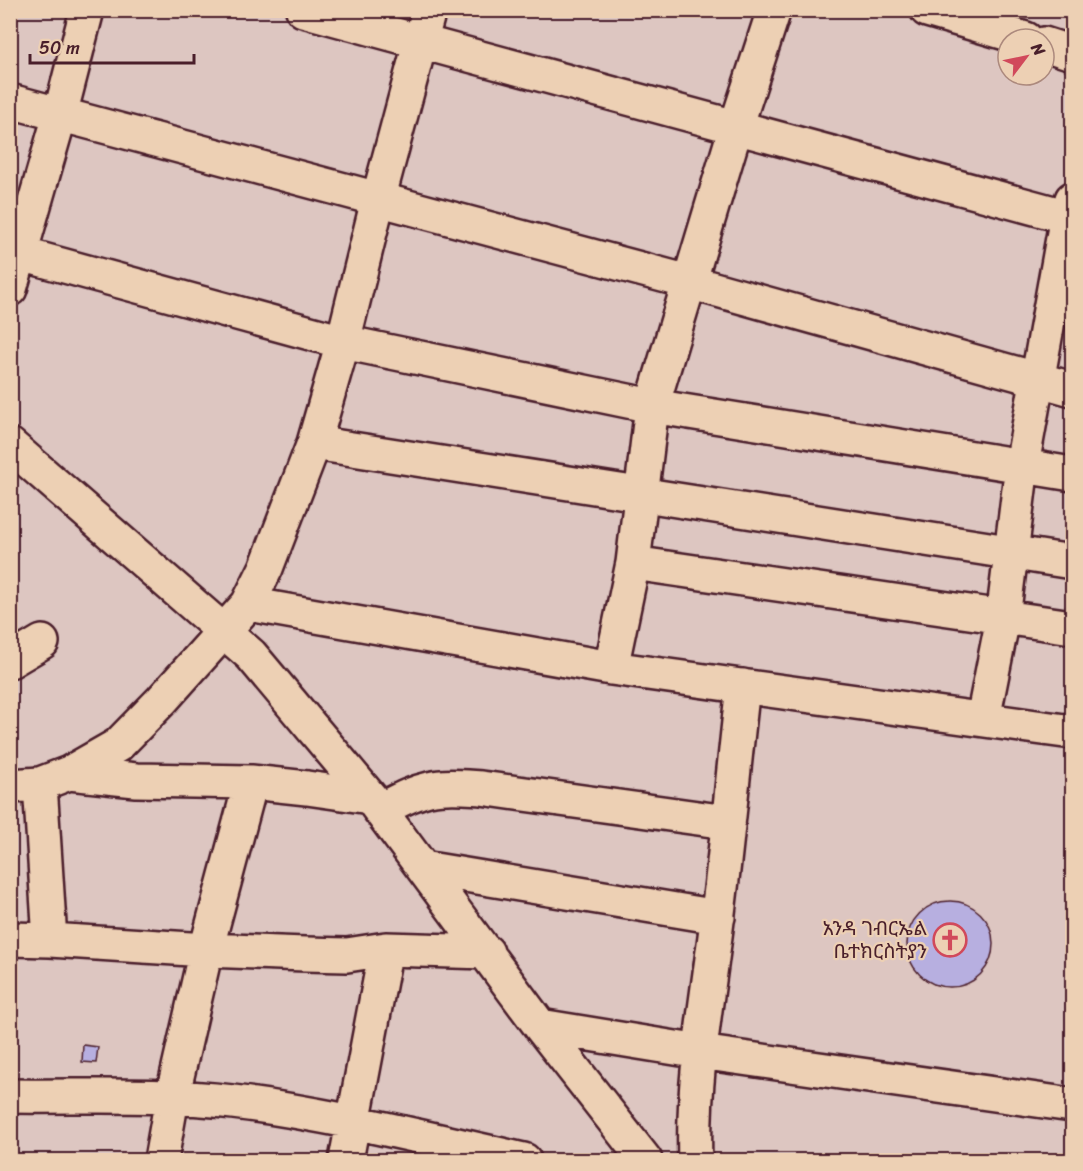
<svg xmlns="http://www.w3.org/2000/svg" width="1083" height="1171" viewBox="0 0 1083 1171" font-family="Sriracha,'Noto Sans Ethiopic',sans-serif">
<rect width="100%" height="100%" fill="#ddc6c1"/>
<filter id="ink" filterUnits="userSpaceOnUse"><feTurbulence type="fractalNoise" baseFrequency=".0167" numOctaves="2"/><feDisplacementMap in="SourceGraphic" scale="12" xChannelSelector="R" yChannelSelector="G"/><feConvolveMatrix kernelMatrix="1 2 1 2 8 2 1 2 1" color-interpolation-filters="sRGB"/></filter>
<g filter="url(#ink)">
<path fill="#b7afe0" stroke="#4a1f2b" stroke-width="1.5" d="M907 944a43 43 0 1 1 86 0a43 43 0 1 1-86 0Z
M83 1045 98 1047 96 1063 82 1062Z"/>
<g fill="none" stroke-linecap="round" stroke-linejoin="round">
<g stroke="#4a1f2b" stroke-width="38">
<path id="minor" d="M303 10 1072 218
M927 10 1026 39
M1044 44 1072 53
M10 101 689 282 1072 389
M10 251 343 342 652 406 1072 474
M10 289 60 115 87 10
M314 443 1072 562
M10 445 251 655 370 797 540 1026 645 1160
M633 563 1072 627
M248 604 611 668 1072 732
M10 661 42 642
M611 668 633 563 652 406 736 127 774 10
M983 719 1003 618 1022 465 1067 216 1072 199
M69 773 136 780 251 782 307 788 370 797
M40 784 50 940
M10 786 40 784 69 773 118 745 162 700 248 604 266 568 314 443 343 342 378 200 429 10
M380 810C396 802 411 793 429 789 445 785 464 787 481 788L727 822
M423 868 718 917
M10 939 50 940 206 950 305 954 347 955 386 949 487 952
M540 1026 700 1052 1072 1105
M10 1096C84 1097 160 1093 233 1102 331 1114 428 1139 524 1160
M161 1160 172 1098 206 950 251 782
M346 1160 386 949
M695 1160C692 1080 707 1001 717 921 727 843 734 764 743 686"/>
</g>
<use href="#minor" stroke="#edd0b4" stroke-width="33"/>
</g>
</g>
<defs>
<g id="church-ring" transform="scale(1.725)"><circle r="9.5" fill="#edd0b4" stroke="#d1495b" stroke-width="1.5"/><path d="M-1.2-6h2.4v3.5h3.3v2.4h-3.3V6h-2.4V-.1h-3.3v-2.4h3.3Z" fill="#d1495b"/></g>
</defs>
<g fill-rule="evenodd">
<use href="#church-ring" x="950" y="940"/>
</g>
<g text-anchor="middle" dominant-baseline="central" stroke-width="4.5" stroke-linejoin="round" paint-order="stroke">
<g font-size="20" fill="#4a1f2b" stroke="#edd0b4" text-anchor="end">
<text x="927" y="928">አንዳ ገብርኤል<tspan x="927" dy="23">ቤተክርስትያን</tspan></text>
</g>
</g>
<rect width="1083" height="1171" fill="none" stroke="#edd0b4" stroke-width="36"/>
<rect x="18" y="18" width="1047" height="1135" fill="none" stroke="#4a1f2b" stroke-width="2" filter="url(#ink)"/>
<g transform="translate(1026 57) rotate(58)"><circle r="28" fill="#edd0b4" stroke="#ac897d" stroke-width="1.5"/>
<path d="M0-4.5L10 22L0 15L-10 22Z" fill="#d1495b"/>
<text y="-9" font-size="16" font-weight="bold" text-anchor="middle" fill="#4a1f2b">N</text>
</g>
<path d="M30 54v9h164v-9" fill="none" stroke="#4a1f2b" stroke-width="3"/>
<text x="39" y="54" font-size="18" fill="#4a1f2b" stroke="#edd0b4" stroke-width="4.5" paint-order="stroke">50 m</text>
</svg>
